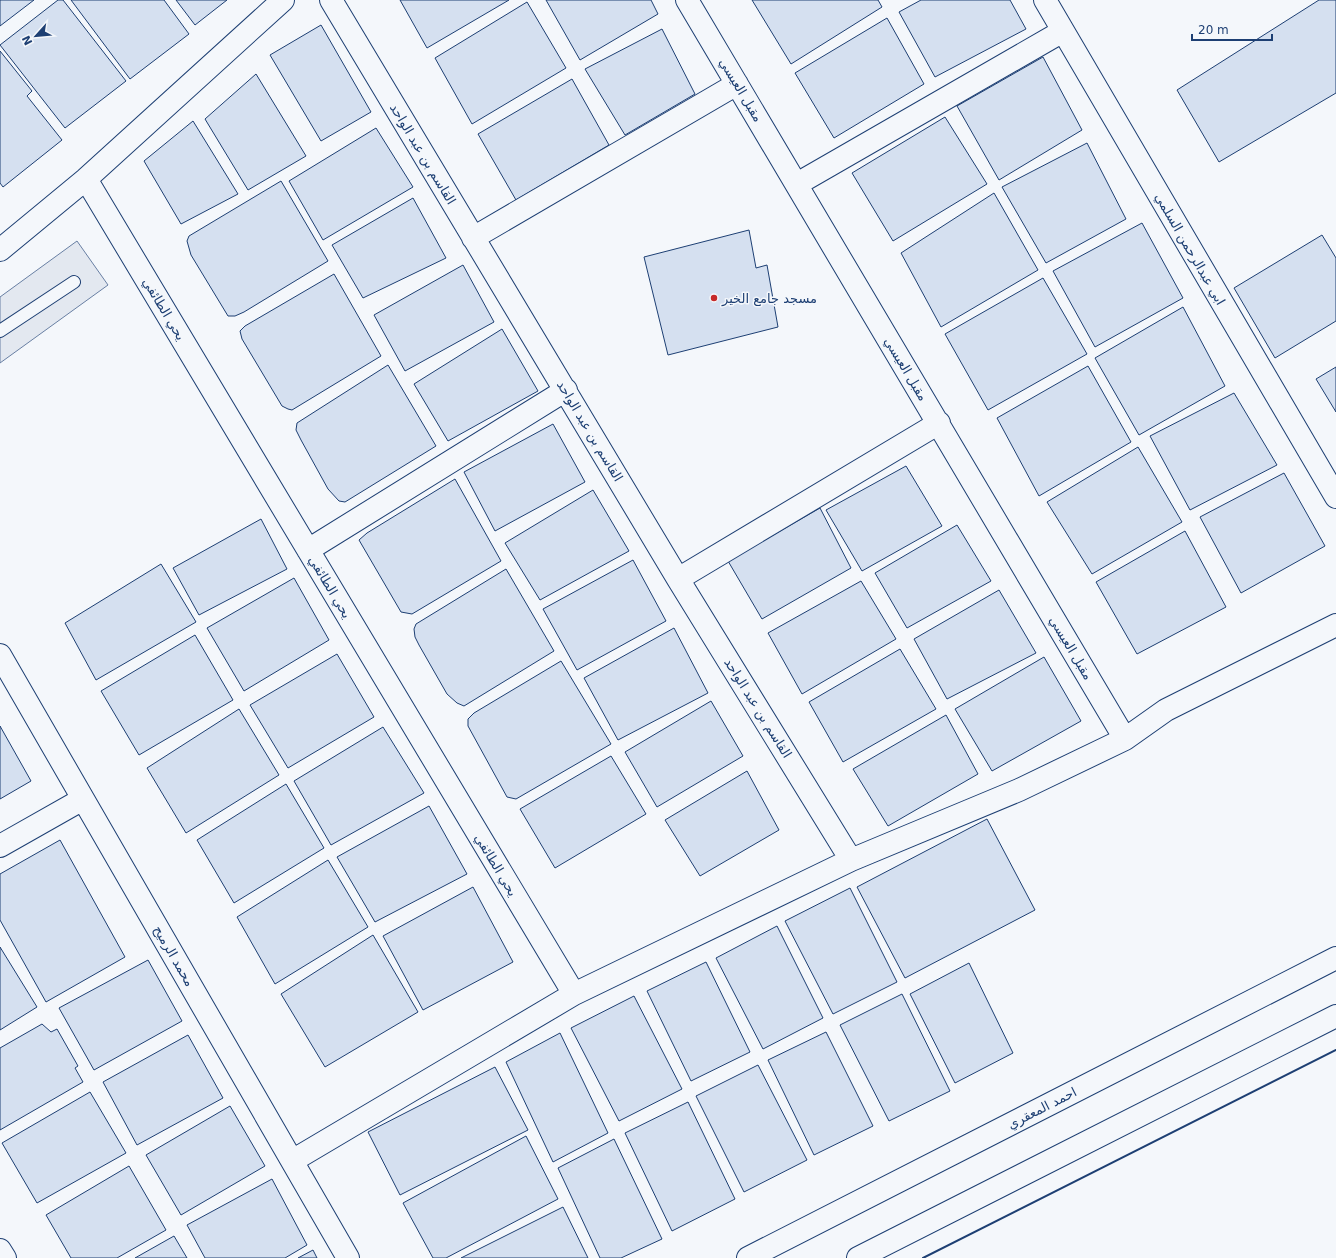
<svg xmlns="http://www.w3.org/2000/svg" width="1336" height="1258" viewBox="0 0 1336 1258" font-family="'DejaVu Sans',Cairo,sans-serif">
<rect width="100%" height="100%" fill="#f4f7fb"/>
<path fill="#e3e8f0" stroke="#687fa3" d="M77 241 108 285 0 363V297Z"/>
<path fill="#d5e0f0" stroke="#1d3f73" d="M0 0H34L0 26Z
M58 0H63L126 81 65 128 0 45Z
M71 0H164L189 34 130 79Z
M176 0H227L195 25Z
M400 0H509L427 48Z
M546 0H651L658 14 580 60Z
M752 0H878L882 7 791 64Z
M921 0H1010L1026 29 935 77 899 12Z
M1319 0H1336V93L1219 162 1177 90Z
M527 2 566 68 472 124 435 58Z
M887 18 924 84 834 138 795 73Z
M321 25 371 112 321 141 270 55Z
M662 29 695 94 625 135 585 69Z
M0 51 32 91 27 96 62 140 3 187 0 183Z
M1043 57 1082 130 999 180 957 106Z
M256 74 306 156 248 190 205 119Z
M572 79 609 145 516 200 478 134Z
M945 117 987 184 893 241 852 173Z
M193 121 238 194 181 224 144 161Z
M376 128 413 187 323 240 289 181Z
M1087 143 1126 219 1046 263 1002 187Z
M281 181 328 261 244 312 235 316H228L191 255 187 241 189 236Z
M994 193 1038 270 941 327 901 253Z
M413 198 446 258 363 298 332 245Z
M1142 223 1183 298 1095 347 1053 271Z
M749 230 756 268 767 265 778 327 668 355 644 257Z
M1322 235 1336 258V321L1275 358 1234 288Z
M463 265 494 322 405 371 374 315Z
M334 274 381 356 292 410 288 409 282 406 242 339 240 331 245 326Z
M1043 278 1087 354 988 410 945 334Z
M1183 307 1225 386 1139 435 1095 358Z
M502 329 538 391 448 441 414 384Z
M388 365 436 446 345 502 339 501 328 489 301 440 296 430 297 423Z
M1088 366 1131 442 1039 496 997 418Z
M1336 367V412L1316 379Z
M1234 393 1277 465 1190 510 1150 436Z
M553 424 585 482 495 531 464 472Z
M1138 447 1182 522 1092 574 1047 502Z
M906 466 942 526 862 571 826 510Z
M1284 473 1325 546 1241 593 1200 517Z
M455 479 501 561 412 614 401 612 359 540 367 533Z
M593 490 629 551 540 600 505 543Z
M820 508 851 568 762 619 728 561Z
M261 519 287 569 199 615 173 568Z
M957 525 991 581 907 628 875 573Z
M1185 531 1226 607 1137 654 1096 582Z
M633 560 666 621 577 670 543 609Z
M161 564 196 622 96 680 65 623Z
M506 569 554 651 464 706 457 703 447 694 419 645 415 637 414 629 416 624Z
M294 578 329 640 244 691 207 628Z
M861 581 896 639 802 694 768 633Z
M999 590 1036 653 947 699 914 639Z
M674 628 708 693 618 740 584 678Z
M195 635 233 700 139 755 101 691Z
M900 649 936 709 843 762 809 702Z
M337 654 374 717 288 768 250 705Z
M1044 657 1081 721 992 771 955 709Z
M561 661 611 744 516 799 507 797 468 726V719L474 713Z
M711 701 743 756 657 807 625 752Z
M239 709 279 775 186 833 147 768Z
M946 715 978 774 888 826 853 769Z
M0 726 31 781 0 799Z
M383 727 424 793 331 845 294 781Z
M611 756 646 814 555 868 520 809Z
M747 771 779 830 700 876 665 820Z
M286 784 324 848 234 903 197 840Z
M429 806 467 874 375 922 337 857Z
M987 819 1035 910 905 978 857 887Z
M60 840 125 957 46 1002 0 920V874Z
M328 860 368 927 275 984 237 917Z
M473 887 513 962 423 1010 383 936Z
M850 888 897 982 833 1014 785 921Z
M777 926 823 1018 763 1049 716 958Z
M373 935 418 1012 325 1067 281 994Z
M0 947 37 1007 0 1030Z
M148 960 182 1021 94 1070 59 1008Z
M706 962 750 1052 691 1081 647 991Z
M969 963 1013 1053 955 1083 910 994Z
M902 994 950 1091 889 1121 840 1025Z
M634 996 682 1089 619 1121 571 1028Z
M42 1024 51 1032 57 1029 78 1066 75 1068 83 1082 0 1130V1048Z
M826 1032 873 1126 814 1155 768 1060Z
M560 1033 608 1133 553 1162 506 1062Z
M188 1035 223 1098 137 1145 103 1082Z
M758 1065 807 1160 744 1192 696 1096Z
M495 1067 528 1130 400 1195 368 1132Z
M90 1092 126 1153 37 1203 2 1143Z
M688 1102 735 1199 672 1231 625 1133Z
M230 1106 265 1166 181 1215 146 1155Z
M526 1136 558 1199 446 1258H433L403 1203Z
M614 1139 662 1239 621 1258H600L558 1168Z
M129 1166 166 1230 117 1258H71L46 1215Z
M272 1179 307 1245 285 1258H205L187 1225Z
M563 1207 588 1258H461Z
M174 1236 187 1258H135Z
M313 1250 317 1258H298Z"/>
<g fill="none" stroke-linecap="round" stroke-linejoin="round">
<g stroke="#1d3f73" stroke-width="14">
<path id="service" d="M0 331 74 282"/>
</g>
<g stroke="#1d3f73" stroke-width="24">
<path id="minor" d="M331 0 678 579 851 860
M687 0 1125 739
M1045 0 1336 497
M86 179 574 994
M797 184 1063 31
M473 238 737 84
M0 250 86 179 283 0
M308 550 566 390
M678 579 939 423
M0 655 348 1258
M0 846 83 799
M292 1161 574 994 851 860 1019 790 1125 739 1166 710 1336 625
M0 1250 5 1258
M748 1258 1336 958
M858 1258 1336 1016"/>
</g>
<use href="#service" stroke="#f4f7fb" stroke-width="12"/>
<use href="#minor" stroke="#f4f7fb" stroke-width="22"/>
<path stroke="#1d3f73" stroke-width="2" d="M923 1258 1336 1050"/>
</g>
<circle fill="#c62828" stroke="#f4f7fb" stroke-width="1.5" cx="714" cy="298" r="4"/>
<g text-anchor="middle" dominant-baseline="central" stroke-width="3" stroke-linejoin="round" paint-order="stroke">
<g font-size="13" fill="#1d3f73" stroke="#f4f7fb">
<text transform="translate(741 90) rotate(59)">مقبل العيسي</text>
<text transform="translate(423 154) rotate(59)">القاسم بن عبد الواحد</text>
<text transform="translate(1190 249) rotate(60)">ابي عبدالرحمن السلمي</text>
<text transform="translate(164 309) rotate(59)">يحي الطائفي</text>
<text transform="translate(906 369) rotate(59)">مقبل العيسي</text>
<text transform="translate(590 431) rotate(59)">القاسم بن عبد الواحد</text>
<text transform="translate(330 587) rotate(59)">يحي الطائفي</text>
<text transform="translate(1071 648) rotate(59)">مقبل العيسي</text>
<text transform="translate(758 708) rotate(58)">القاسم بن عبد الواحد</text>
<text transform="translate(496 865) rotate(59)">يحي الطائفي</text>
<text transform="translate(174 956) rotate(60)">محمد الرميح</text>
<text transform="translate(1042 1108) rotate(-27)">احمد المعقري</text>
</g>
<g font-size="13" fill="#1d3f73" stroke="#f4f7fb" text-anchor="start">
<text x="722" y="298">مسجد جامع الخير</text>
</g>
</g>
<g transform="translate(36 36) rotate(243)" stroke="#f4f7fb" stroke-width="3" paint-order="stroke">
<path d="M0-3L7 15L0 10L-7 15Z" fill="#1d3f73"/>
<text y="-6" font-size="11" font-weight="bold" text-anchor="middle" fill="#1d3f73">N</text>
</g>
<path d="M1192 34v6h80v-6" fill="none" stroke="#1d3f73" stroke-width="2"/>
<text x="1198" y="34" font-size="12" fill="#1d3f73" stroke="#f4f7fb" stroke-width="3" paint-order="stroke">20 m</text>
</svg>
